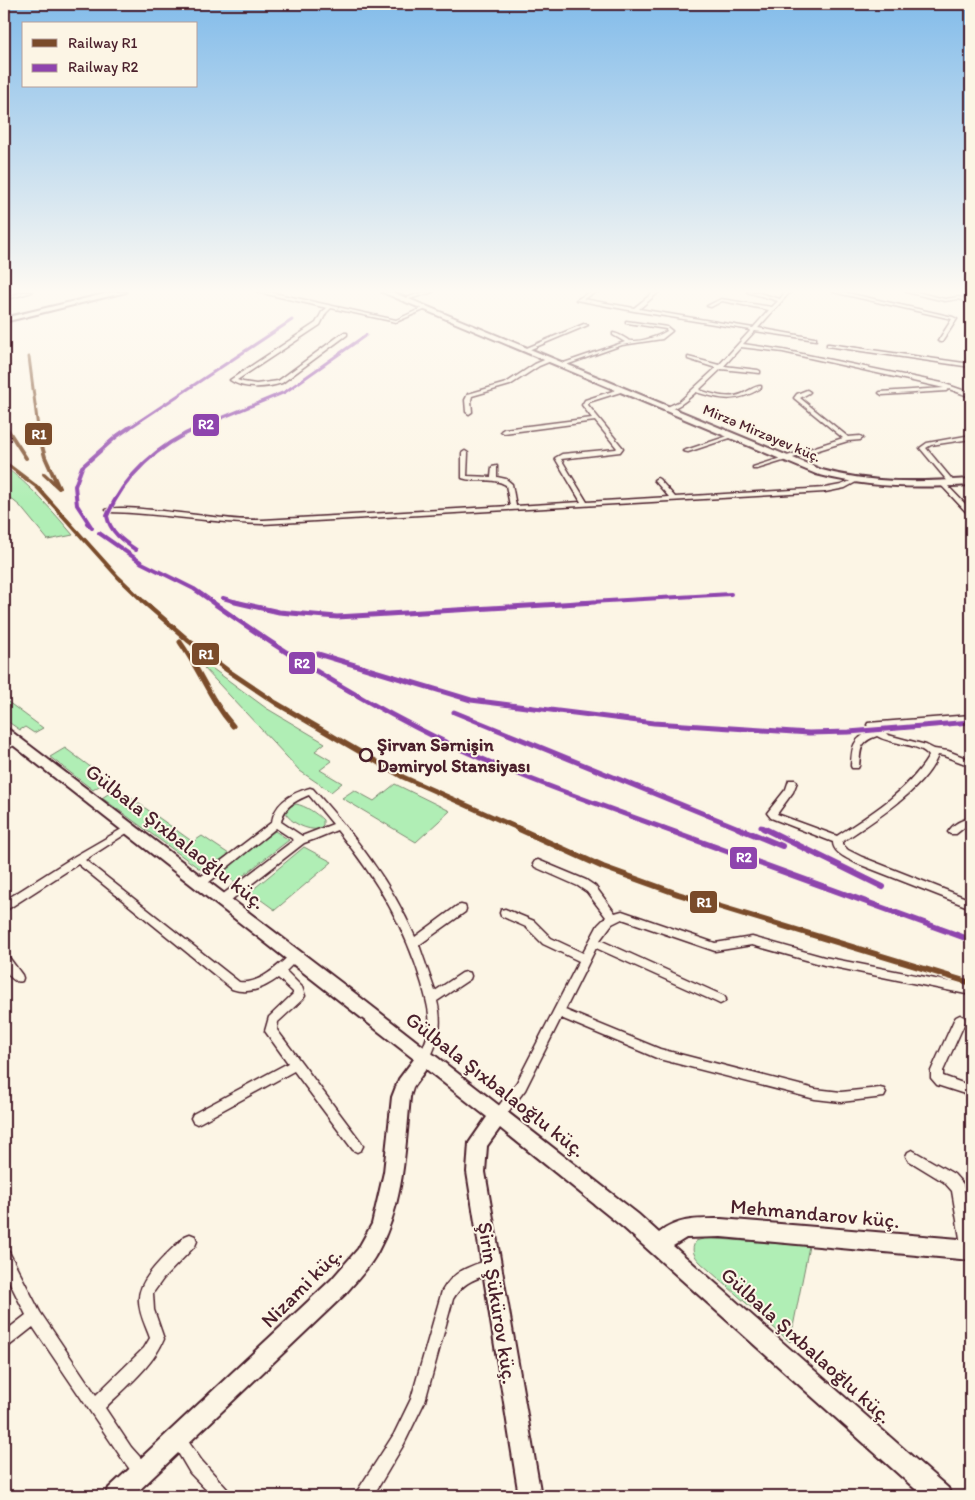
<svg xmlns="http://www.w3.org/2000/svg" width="975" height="1500" viewBox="0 0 975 1500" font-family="Itim,sans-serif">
<rect width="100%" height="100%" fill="#fcf5e5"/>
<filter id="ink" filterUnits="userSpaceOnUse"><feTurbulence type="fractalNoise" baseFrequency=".02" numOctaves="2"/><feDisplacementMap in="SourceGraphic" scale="10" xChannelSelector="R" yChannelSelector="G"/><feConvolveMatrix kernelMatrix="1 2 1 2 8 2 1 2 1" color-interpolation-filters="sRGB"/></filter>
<g filter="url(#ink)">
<path fill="#b0eeb5" stroke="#7d8670" d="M4 466C31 486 51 509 73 535L48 540 20 506 4 493Z
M209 666 266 708 325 743 315 751 332 761 320 770 342 783 331 792 300 771 204 668Z
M4 699 43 728 34 733 25 727 20 730 4 719Z
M65 748 108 780 93 790 50 757Z
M395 784 450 811 416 842 342 798 354 790 374 801Z
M117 788 193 842 202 836 229 854 204 872 102 798Z
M296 804C306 806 316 813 323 820V825L319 829C308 831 290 823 285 812L287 808Z
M275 831 289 840 235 882 221 872Z
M304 847 332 862 275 910 250 892Z
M706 1238 809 1246 790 1342 701 1263C694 1256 690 1250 696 1241Z"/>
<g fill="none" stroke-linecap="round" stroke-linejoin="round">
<g stroke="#4a1f2b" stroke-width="3">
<path id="street" d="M23 292H32L4 300V298Z
M258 292H269L396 320 422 308 426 309 396 322 331 308 326 313 320 325 237 380 243 382 256 384 278 381 343 333H347V335L282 383C267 388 244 390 230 380L316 323 322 312 327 308Z
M424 292H433L402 301 400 300Z
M590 292H597L583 299 634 308 654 292H659L639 309 753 328 769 310 722 301 711 307 707 306 721 299 772 307 778 301 747 292H756L780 299 785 292H790L758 328 814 338H816V340L755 331 743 344 783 350 942 383 971 393V397L949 389 946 391 882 395 879 393 880 392 944 388 783 352 741 347 724 366 758 370 760 371V373L721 369 699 390C713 394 728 400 742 394 749 391 754 386 761 386V388C736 403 723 400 696 392 687 400 677 409 665 410V408L680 401 716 368 688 359V357L719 365 751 330 634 311 576 300Z
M833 292H843L953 317 957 319 942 342H940L938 341 952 319Z
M906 292H916L945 299 958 297 971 300V302L958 299 945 301Z
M626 321 667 327 672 331 662 339 622 345 563 366 558 365 625 342 613 335V333C619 334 623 337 628 340 637 344 659 336 667 331L666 329 628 323H626Z
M584 324 588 325 526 351 522 350Z
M829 344 971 364V367L827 346V344Z
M549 358 551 359V361L539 366 510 385 472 396 471 400 472 412 469 414 466 412 465 400 468 394 506 383 535 364Z
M622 388 625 390 624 391 589 402 588 405 623 448 620 452 561 459 587 502 669 497 654 480 657 478 659 479 675 497 825 488 841 485 853 480 856 482 845 488 825 492 263 524C211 523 161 513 109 512L106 510C118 503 205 517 224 518 237 520 250 520 263 520L510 506 506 485C493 477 476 483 462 478V453L465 451 468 453 467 476 491 477 492 467 497 466V477L506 479 512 484 516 506 581 502 555 458 562 454 616 449 617 448 595 421 504 433 501 431 504 429 592 418 582 405 585 400Z
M807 390 810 392 809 393 800 398 848 437 860 436 863 438 860 440 848 441 757 469H753V467L843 438 794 398 797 394Z
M731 435 736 436 688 452 683 451Z
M971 435V439L931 445 926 448 955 483 950 484 920 448 927 443Z
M943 482 945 483 971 510V516L969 515 941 485 940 484Z
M971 715V721L878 727 888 735 926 745 934 749 948 751 971 760V766L944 756 938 755C926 789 872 822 842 842V844L848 850 862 857 971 900V908L856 863C847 858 833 853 833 842L771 818 767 813 786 789 789 780H795L797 782 793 792 777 814 837 836C871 814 908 791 929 756 920 743 892 745 877 736 859 742 861 749 859 766L858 768H852L851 766C852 747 852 739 872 731L867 725 868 723Z
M15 738 18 739 19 741 18 743 4 751V744Z
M310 788 313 789C353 834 391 881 415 937L457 906 461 905 465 906 466 909 465 912 419 945 435 991 462 973 466 972 470 973 471 976 470 979 437 1001C443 1024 439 1041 428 1062L424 1063 420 1062 418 1058C423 1048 427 1040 429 1029 431 1014 426 999 422 984 405 926 375 876 337 830L315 839 304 843 226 904 222 905 218 904 217 901 218 898 294 840 276 828 203 887 199 888 195 887 194 884 195 881 272 822C275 802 292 793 310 788ZM309 795 333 824 302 836 281 822C284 806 295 801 309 795Z
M971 818V824L966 826 956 834H950L948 832C954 823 961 820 971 818Z
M127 826 130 827 132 829 130 831 85 860 239 982C259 985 276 967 290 955L294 954 298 955 299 958 286 971 302 987 305 996 303 999 278 1022 277 1030 361 1142 363 1146 361 1150 357 1152 353 1150 294 1071 201 1122 197 1124 193 1122 191 1118 193 1114 288 1063 265 1031 269 1017 293 994V992L278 978C264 988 249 995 232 989L78 864 8 909 4 910V901L75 856Z
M538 860 586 880 595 886 615 913 622 911 715 943 752 937 824 957 971 986V995L824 965 752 945 715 951 622 919 612 924 600 940 724 996 726 999 724 1002 720 1004 716 1002 596 948 565 1010 660 1049 815 1089 841 1092 880 1088 884 1089 886 1093 884 1097 841 1102 815 1099 659 1059 561 1018 525 1090 502 1120 498 1122 494 1120 492 1116 494 1112 517 1082 579 961 543 944 526 927 501 916 500 913 501 910 505 909 534 921 551 938 583 953 598 925 606 917 587 892 578 886 535 867 533 864 535 861Z
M4 955 8 956 22 975 23 978 22 981C14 984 7 974 4 967 3 964 4 958 4 955Z
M960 1015 964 1017 966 1020 943 1071V1076L971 1086V1096L937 1085 931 1078V1071L954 1020 956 1017Z
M912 1150 954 1174 963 1184 971 1225V1256L969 1257 964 1255 962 1250 952 1191 944 1182 908 1160 906 1156 908 1152Z
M190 1234 195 1236 197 1241 195 1246 163 1279 153 1293 154 1310 164 1339C153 1366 126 1387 105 1408L131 1447 148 1466 150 1472 148 1478 142 1480 136 1478 121 1457 33 1327 9 1346 4 1348V1332L26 1315 4 1271V1250L9 1252 40 1312 96 1395 144 1348 150 1338C146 1326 139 1314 139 1301 137 1278 170 1252 185 1236Z
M492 1259 497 1261 499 1266 497 1271C478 1279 465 1279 453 1299L425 1401 404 1444 373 1496H356L358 1490 394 1434 411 1399 442 1291C454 1270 470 1266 492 1259Z
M178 1431 183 1434 202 1461 228 1490 230 1496H212L190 1473 170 1439 173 1434Z"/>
</g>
<g stroke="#4a1f2b" stroke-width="4">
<path id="secondary" d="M113 292H126L4 322V318Z
M382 292H392L822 470C872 484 920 482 971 479V485C918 488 868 488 816 474Z
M4 728 8 729 356 994 638 1214 659 1233C678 1218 697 1219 721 1219L971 1240V1260L721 1237 686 1238 673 1246 948 1488 951 1496H923L624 1228 500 1128 487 1146 485 1172 541 1496H519L467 1172 469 1143 487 1117 426 1069 413 1087 410 1097C405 1149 404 1204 378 1251 370 1267 357 1280 345 1294L133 1496H106L109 1488 331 1280 358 1249 372 1224 384 1172 392 1097 399 1079 414 1059 4 738Z"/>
</g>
<use href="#street" fill="#fcf5e5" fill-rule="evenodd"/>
<use href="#secondary" fill="#fcf5e5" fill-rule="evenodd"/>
<g stroke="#fcf5e5" stroke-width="5">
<path id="rail-1-far3" d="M29 357 38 428
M4 424 7 428"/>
</g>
<g stroke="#fcf5e5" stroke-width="6">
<path id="rail-1-far2" d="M6 427 26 458
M37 427 45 457 59 488 44 474
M4 462 37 487 118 577 145 603"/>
</g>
<g stroke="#fcf5e5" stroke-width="9">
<path id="rail-1-far1" d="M144 602 189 641 227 670 276 703 403 777 520 829
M180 642C200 670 210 700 233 726"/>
</g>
<g stroke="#fcf5e5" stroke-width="10">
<path id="rail-1" d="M517 828 603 867 678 894 971 983"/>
</g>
<g stroke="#fcf5e5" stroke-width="5">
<path id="rail-2-far3" d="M129 428 292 320
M197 428 285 392 366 335"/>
</g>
<g stroke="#fcf5e5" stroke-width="6">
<path id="rail-2-far2" d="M87 523 92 528 77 505 75 486 82 467 117 436 130 427
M99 533 142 563 194 589 214 603
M136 550C123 541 110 532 107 516 124 476 159 444 200 427
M223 598 240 603
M573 603 731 594"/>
</g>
<g stroke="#fcf5e5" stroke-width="9">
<path id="rail-2-far1" d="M212 602C284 653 358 699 437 738 510 774 589 801 666 829
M235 602 279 612 337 617 595 602
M318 654 471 700 654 723 809 733 849 732 971 722
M454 712 741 829
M761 827 766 829"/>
</g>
<g stroke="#fcf5e5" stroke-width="10">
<path id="rail-2" d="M663 828 971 940
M738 828 782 846
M763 828 883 887"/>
</g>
<use href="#rail-1-far3" stroke="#7a4b2a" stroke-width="3"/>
<use href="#rail-1-far2" stroke="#7a4b2a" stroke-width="4"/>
<use href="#rail-1-far1" stroke="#7a4b2a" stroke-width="5"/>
<use href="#rail-1" stroke="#7a4b2a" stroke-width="6"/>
<use href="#rail-2-far3" stroke="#8e44ad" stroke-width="3"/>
<use href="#rail-2-far2" stroke="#8e44ad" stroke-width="4"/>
<use href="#rail-2-far1" stroke="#8e44ad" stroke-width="5"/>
<use href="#rail-2" stroke="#8e44ad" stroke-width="6"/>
</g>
</g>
<linearGradient id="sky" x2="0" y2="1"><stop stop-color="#83bcea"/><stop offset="0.58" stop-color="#fefaf3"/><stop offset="1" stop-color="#fefaf3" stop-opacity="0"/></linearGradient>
<rect width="975" height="502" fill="url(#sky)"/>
<circle fill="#fcf5e5" stroke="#4a1f2b" stroke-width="2.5" cx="366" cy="755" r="6"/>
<g text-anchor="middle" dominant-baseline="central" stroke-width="4" stroke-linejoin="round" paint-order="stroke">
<g font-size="15" fill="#4a1f2b" stroke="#fcf5e5">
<text transform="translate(762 433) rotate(23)">Mirzə Mirzəyev küç.</text>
</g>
<g font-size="18" font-weight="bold" fill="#4a1f2b" stroke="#fcf5e5" text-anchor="start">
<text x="377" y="745">Şirvan Sərnişin<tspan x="377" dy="21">Dəmiryol Stansiyası</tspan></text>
</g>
<g font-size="21" fill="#4a1f2b" stroke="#fcf5e5">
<text transform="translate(176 836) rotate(38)">Gülbala Şıxbalaoğlu küç.</text>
<text transform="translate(496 1084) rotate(38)">Gülbala Şıxbalaoğlu küç.</text>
<text transform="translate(815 1213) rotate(5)">Mehmandarov küç.</text>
<text transform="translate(301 1287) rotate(-45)">Nizami küç.</text>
<text transform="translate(498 1303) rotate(81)">Şirin Şükürov küç.</text>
<text transform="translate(807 1345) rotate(42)">Gülbala Şıxbalaoğlu küç.</text>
</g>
</g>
<g stroke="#fcf5e5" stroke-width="2">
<rect x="192" y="413" width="28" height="24" rx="5" fill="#8e44ad"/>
<rect x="24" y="422" width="29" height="24" rx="5" fill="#7a4b2a"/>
<rect x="191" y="642" width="29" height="24" rx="5" fill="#7a4b2a"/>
<rect x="288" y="651" width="28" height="24" rx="5" fill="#8e44ad"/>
<rect x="729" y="846" width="29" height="24" rx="5" fill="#8e44ad"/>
<rect x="689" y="890" width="29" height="24" rx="5" fill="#7a4b2a"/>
</g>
<g font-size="14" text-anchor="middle" font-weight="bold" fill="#fff">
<text x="206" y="429">R2</text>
<text x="39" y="439">R1</text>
<text x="206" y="659">R1</text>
<text x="302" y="668">R2</text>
<text x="744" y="862">R2</text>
<text x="704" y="907">R1</text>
</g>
<rect width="975" height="1500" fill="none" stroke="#fcf5e5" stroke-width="20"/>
<rect x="10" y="10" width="955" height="1480" fill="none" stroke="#4a1f2b" stroke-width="2" filter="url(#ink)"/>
<rect x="22" y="22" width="175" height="65" fill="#fcf5e5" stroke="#b59f9b"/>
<rect x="32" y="39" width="25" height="8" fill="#7a4b2a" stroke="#b59f9b"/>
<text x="68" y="48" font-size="15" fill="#4a1f2b">Railway R1</text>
<rect x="32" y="64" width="25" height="8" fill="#8e44ad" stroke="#b59f9b"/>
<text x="68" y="72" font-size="15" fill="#4a1f2b">Railway R2</text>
</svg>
